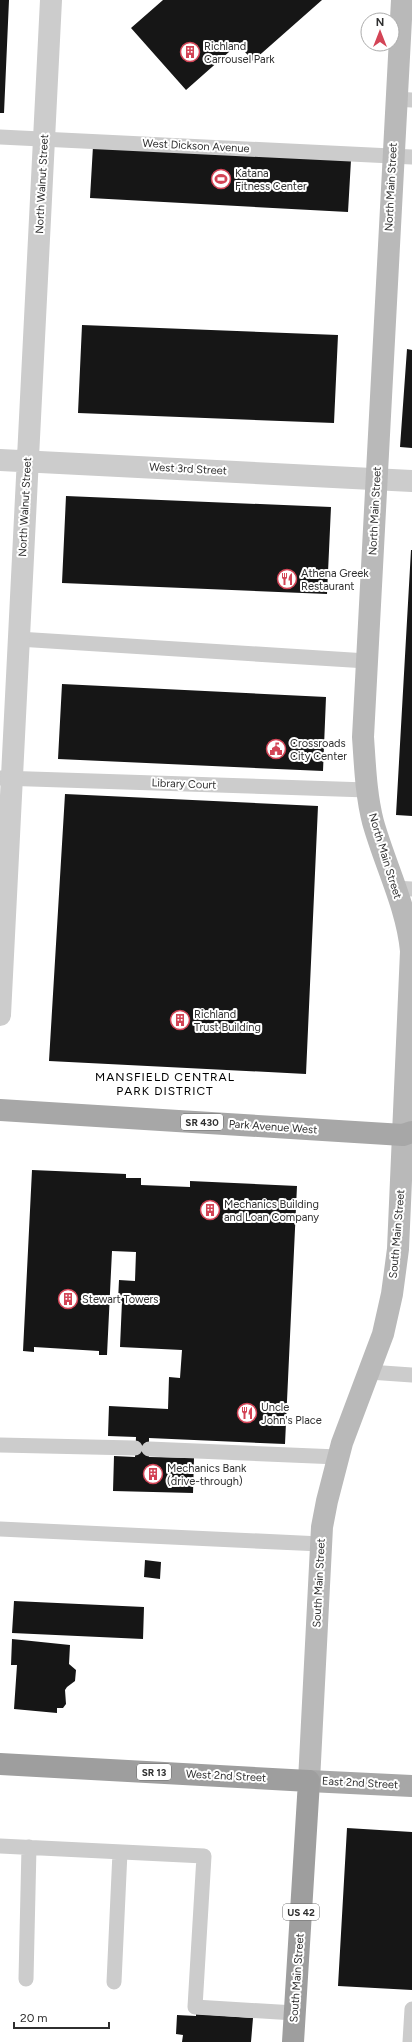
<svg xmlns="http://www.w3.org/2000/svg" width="412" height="2042" viewBox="0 0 412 2042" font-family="Figtree,sans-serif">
<rect width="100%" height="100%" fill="#fff"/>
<path fill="#161616" d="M0 0H9L4 113H0Z
M163 0H322L253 61 238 44 186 90 131 28Z
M93 146 351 160 348 212 90 198Z
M82 325 338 335 334 423 78 413Z
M407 349 412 350V448L400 447Z
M66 496 331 507 327 594 62 583Z
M411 550H412V816L396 815Z
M62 684 326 697 323 771 58 759Z
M65 794 318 806 306 1074 49 1061Z
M32 1170 126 1174V1178H141V1185L190 1187V1181L297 1186 285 1444 149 1438V1457L194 1458 193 1493 113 1491 114 1456 135 1457 136 1437 108 1436 109 1406 168 1409 169 1377 180 1378 182 1350 120 1347 122 1301H118L119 1280 135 1281 136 1252 112 1251 107 1355H99V1351L34 1347V1352L23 1351Z
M145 1560 161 1562 160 1579 144 1577Z
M14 1601 144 1607 143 1639 12 1633Z
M12 1639 70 1645 69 1664 76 1670 75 1681 67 1687 65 1690 66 1704 63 1708H57V1713L14 1709 17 1665H11Z
M347 1828 412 1832V1990L338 1986Z
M196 2014 253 2018 251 2042H182L183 2035 176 2034 177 2015 196 2016Z"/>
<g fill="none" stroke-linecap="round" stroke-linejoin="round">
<path stroke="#ccc" stroke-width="15" d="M396 99 412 100
M0 137 412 157
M18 639 367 661
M0 778 367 790
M394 888 412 889
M369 1372 412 1375
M0 1445 135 1448
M149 1449 338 1457
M0 1529 321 1544
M0 1846 204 1856 195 2007 295 2013
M26 1979 29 1847
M114 1982 120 1852
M410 2042 412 2009"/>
<path stroke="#ccc" stroke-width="22" d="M0 460 412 481
M0 1015 51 0"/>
<path stroke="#b9b9b9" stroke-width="22" d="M309 1781 322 1527 327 1501 342 1443 383 1334 392 1294 398 1249 411 951C407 907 385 865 373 822 366 795 365 765 363 737L402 0"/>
<path stroke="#a7a7a7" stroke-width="22" d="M0 1110 403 1135 412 1132
M309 1781 412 1786"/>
<path stroke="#9e9e9e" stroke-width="22" d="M0 1764 309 1781 293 2042"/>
</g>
<defs>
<g id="building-ring" transform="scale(1)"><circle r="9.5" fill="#fff" stroke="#d34456" stroke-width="1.5"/><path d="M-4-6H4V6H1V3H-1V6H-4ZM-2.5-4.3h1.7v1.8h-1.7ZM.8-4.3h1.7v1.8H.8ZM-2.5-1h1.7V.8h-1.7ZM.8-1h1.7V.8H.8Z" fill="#d34456"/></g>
<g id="stadium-ring" transform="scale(1)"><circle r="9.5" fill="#fff" stroke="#d34456" stroke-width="1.5"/><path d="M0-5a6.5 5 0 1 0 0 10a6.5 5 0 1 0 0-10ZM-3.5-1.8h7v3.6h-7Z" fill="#d34456"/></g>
<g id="restaurant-ring" transform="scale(1)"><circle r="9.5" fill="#fff" stroke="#d34456" stroke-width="1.5"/><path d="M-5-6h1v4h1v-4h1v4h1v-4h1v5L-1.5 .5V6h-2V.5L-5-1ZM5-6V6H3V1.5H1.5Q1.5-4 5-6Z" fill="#d34456"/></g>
<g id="civic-ring" transform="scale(1)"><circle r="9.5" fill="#fff" stroke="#d34456" stroke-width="1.5"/><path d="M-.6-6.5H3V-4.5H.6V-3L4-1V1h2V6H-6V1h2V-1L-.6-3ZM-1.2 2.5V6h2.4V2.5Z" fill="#d34456"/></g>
</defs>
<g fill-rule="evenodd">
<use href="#building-ring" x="190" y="52"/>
<use href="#stadium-ring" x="221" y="179"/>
<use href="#restaurant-ring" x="287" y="579"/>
<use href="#civic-ring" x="276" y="749"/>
<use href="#building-ring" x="180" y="1020"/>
<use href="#building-ring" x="210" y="1210"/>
<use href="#building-ring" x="68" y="1299"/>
<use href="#restaurant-ring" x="247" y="1413"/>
<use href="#building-ring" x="153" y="1474"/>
</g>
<g text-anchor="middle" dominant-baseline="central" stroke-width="4" stroke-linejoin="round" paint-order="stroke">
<g fill="#fff" stroke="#6d6d6d" stroke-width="1">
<rect x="181" y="1114" width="42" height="16" rx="3"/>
<rect x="137" y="1764" width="34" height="16" rx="3"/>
<rect x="283" y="1904" width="36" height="16" rx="3"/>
</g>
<g font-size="10" font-weight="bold" fill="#2f2f2f">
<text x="202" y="1122">SR 430</text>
<text x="154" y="1772">SR 13</text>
<text x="301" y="1912">US 42</text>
</g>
<g font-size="11" fill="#2f2f2f" stroke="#fff" text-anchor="start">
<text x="204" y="46">Richland<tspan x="204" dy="13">Carrousel Park</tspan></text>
<text x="235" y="173">Katana<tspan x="235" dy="13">Fitness Center</tspan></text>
<text x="301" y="573">Athena Greek<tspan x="301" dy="13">Restaurant</tspan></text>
<text x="290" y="743">Crossroads<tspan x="290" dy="13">City Center</tspan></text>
<text x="194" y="1014">Richland<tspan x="194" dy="13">Trust Building</tspan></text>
<text x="224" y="1204">Mechanics Building<tspan x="224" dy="13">and Loan Company</tspan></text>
<text x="82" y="1299">Stewart Towers</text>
<text x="261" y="1407">Uncle<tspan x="261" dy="13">John's Place</tspan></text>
<text x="167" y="1468">Mechanics Bank<tspan x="167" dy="13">(drive-through)</tspan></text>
</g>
<g font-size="11" fill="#2f2f2f" stroke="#fff">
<text transform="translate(196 146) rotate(3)">West Dickson Avenue</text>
<text transform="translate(42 184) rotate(-87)">North Walnut Street</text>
<text transform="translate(391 187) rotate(-87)">North Main Street</text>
<text transform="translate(188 469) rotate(3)">West 3rd Street</text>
<text transform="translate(25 507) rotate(-87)">North Walnut Street</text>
<text transform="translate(375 511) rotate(-87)">North Main Street</text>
<text transform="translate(184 784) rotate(2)">Library Court</text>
<text transform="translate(385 856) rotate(73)">North Main Street</text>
<text transform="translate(273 1127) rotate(4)">Park Avenue West</text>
<text transform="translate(397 1234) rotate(-85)">South Main Street</text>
<text transform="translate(319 1583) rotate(-87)">South Main Street</text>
<text transform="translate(226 1776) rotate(3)">West 2nd Street</text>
<text transform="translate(360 1783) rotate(3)">East 2nd Street</text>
<text transform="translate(297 1978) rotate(-86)">South Main Street</text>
</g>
<g font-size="12" letter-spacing="1" fill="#000" stroke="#fff">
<text x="165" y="1077">MANSFIELD CENTRAL<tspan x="165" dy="14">PARK DISTRICT</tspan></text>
</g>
</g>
<g transform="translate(380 32)"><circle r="19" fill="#ffffff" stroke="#acacac"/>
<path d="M0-3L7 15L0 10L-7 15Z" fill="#d34456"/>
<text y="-6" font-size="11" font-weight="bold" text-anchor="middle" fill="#2f2f2f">N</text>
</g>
<path d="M14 2022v6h95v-6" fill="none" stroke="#2f2f2f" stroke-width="2"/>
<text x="20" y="2022" font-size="12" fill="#2f2f2f" stroke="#ffffff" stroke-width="3" paint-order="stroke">20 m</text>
</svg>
